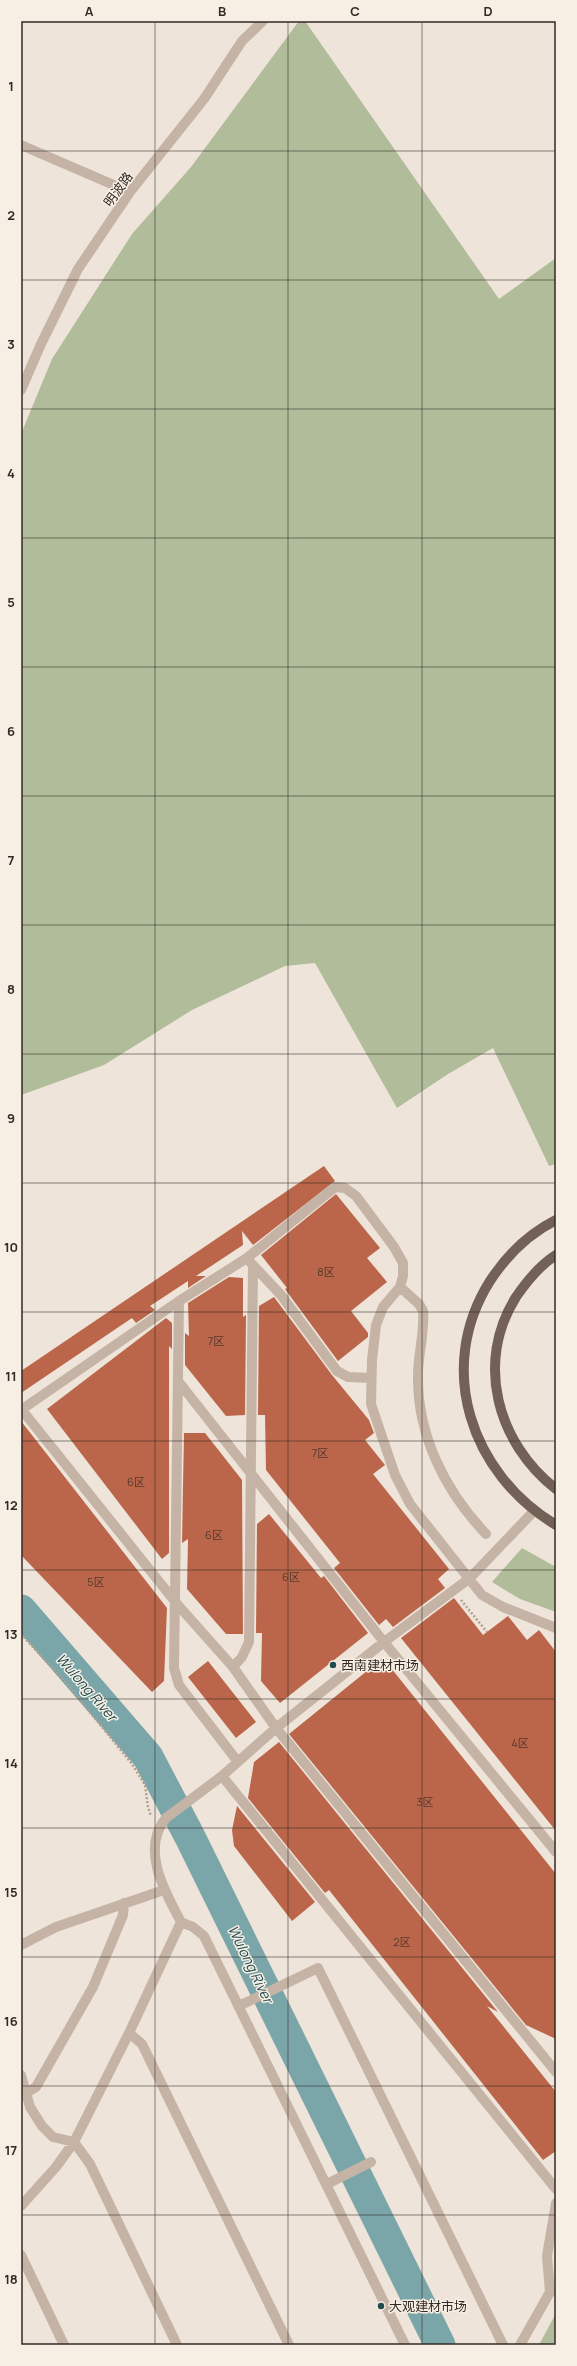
<svg xmlns="http://www.w3.org/2000/svg" width="577" height="2366" viewBox="0 0 577 2366" font-family="Manrope,'Noto Sans SC',sans-serif">
<rect width="100%" height="100%" fill="#eee4d9"/>
<path fill="#b0bc9a" d="M299 21H305L499 299 556 258V1164L549 1166 493 1048 448 1074 397 1108 315 963 285 966 192 1010 104 1065 21 1095V434L52 359 132 234 191 167Z
M522 1548 556 1567V1612L520 1599 492 1582Z
M556 2313V2345H539Z"/>
<g fill="none" stroke-linecap="round" stroke-linejoin="round">
<path stroke="#7aa6a9" stroke-width="31" d="M21 1610 148 1757 190 1837 440 2345"/>
</g>
<path fill="#bb664a" d="M324 1166 335 1181 253 1245 242 1231 243 1245 196 1276H206L188 1288V1281L150 1306 155 1310 136 1323 132 1318 21 1393V1371Z
M336 1194 380 1248 367 1258 387 1282 351 1311 368 1333V1337L338 1361 285 1289 287 1288 261 1255Z
M229 1277 243 1278V1317L246 1315 245 1415 226 1416 185 1365V1333L189 1336 188 1303Z
M274 1297 332 1375 369 1420 374 1433 365 1440 385 1465 373 1474 449 1569 438 1579 445 1588 393 1627 386 1619 379 1625 334 1568 340 1563 266 1470 265 1415H258L259 1306Z
M166 1318 172 1323V1349L169 1346V1553L162 1559 47 1409Z
M21 1421 167 1608 164 1681 152 1692 21 1555Z
M184 1433H205L242 1480 243 1634H226L187 1589 188 1539 182 1543Z
M269 1514 321 1578 324 1576 368 1633 280 1703 261 1681 262 1633H256L257 1524Z
M454 1598 483 1635 508 1616 527 1640 539 1630 556 1652V1831L401 1638Z
M383 1658 556 1874V2039L526 2025 289 1734Z
M208 1661 256 1722 236 1738 188 1677Z
M279 1742 498 2012 487 2006 556 2092V2151L543 2160 329 1890 325 1893 248 1798 254 1762Z
M237 1806 315 1902 292 1921 234 1846 232 1830Z"/>
<g fill="none" stroke-linecap="round" stroke-linejoin="round">
<path stroke="#b19f90" stroke-width="2.5" stroke-dasharray="2 2" stroke-linecap="butt" d="M461 1600 487 1632
M21 1634 67 1684 132 1764 145 1785 148 1807 151 1816"/>
<path stroke="#c5b4a6" stroke-width="10" d="M21 145 130 192
M21 390 41 344 78 269 130 192 204 99 242 41 263 21
M251 1263 281 1295 337 1371 348 1377 371 1378
M400 1287 419 1304 423 1311C425 1331 418 1354 418 1375 417 1435 445 1491 486 1534
M179 1301 174 1668 179 1685 238 1762
M178 1381 384 1642 556 1852
M21 1410 179 1301 247 1258 335 1187 345 1188 356 1196 394 1247 403 1263V1276L400 1287 383 1307 376 1325 372 1360 371 1404 395 1475 410 1504 482 1595 503 1607 556 1628
M22 1410 177 1604 233 1667 276 1728 556 2072
M233 1667 242 1657 249 1642 253 1265
M222 1776 556 2189
M181 1922 193 1927 204 1936 405 2345
M21 1945 56 1927 164 1890
M239 2006 318 1968 503 2345
M129 2033 142 2044 289 2345
M21 2075 30 2107 42 2126 53 2137 74 2142 90 2164 177 2345
M26 2093 36 2087 93 1987 123 1915 124 1903
M327 2184 371 2162
M21 2206 56 2167 74 2142 129 2033 181 1922C165 1892 140 1849 166 1818L222 1776 276 1728 384 1642 470 1578 534 1511
M21 2255 64 2345
M520 2345 550 2292 547 2256 556 2203"/>
<path stroke="#736158" stroke-width="10" d="M556 1220C528 1234 507 1255 490 1281 435 1368 471 1474 556 1525
M556 1255C540 1265 527 1281 516 1297 475 1362 497 1443 556 1489"/>
</g>
<path fill="none" stroke="#322a26" stroke-width="1" stroke-opacity="0.55" d="M155 21V2345M288 21V2345M422 21V2345M21 151H556M21 280H556M21 409H556M21 538H556M21 667H556M21 796H556M21 925H556M21 1054H556M21 1183H556M21 1312H556M21 1441H556M21 1570H556M21 1699H556M21 1828H556M21 1957H556M21 2086H556M21 2215H556"/>
<g fill="#204c4f" stroke="#f7eee4" stroke-width="1.5">
<circle cx="333" cy="1665" r="4"/>
<circle cx="381" cy="2306" r="4"/>
</g>
<g text-anchor="middle" dominant-baseline="central" stroke-width="3" stroke-linejoin="round" paint-order="stroke">
<g font-size="11" fill="#54392f">
<text x="326" y="1271">8区</text>
<text x="216" y="1340">7区</text>
<text x="320" y="1452">7区</text>
<text x="136" y="1481">6区</text>
<text x="214" y="1534">6区</text>
<text x="291" y="1576">6区</text>
<text x="96" y="1581">5区</text>
<text x="520" y="1742">4区</text>
<text x="425" y="1801">3区</text>
<text x="402" y="1941">2区</text>
</g>
<g font-size="13" fill="#322a26" stroke="#f7eee4">
<text transform="translate(118 189) rotate(-54)">明波路</text>
</g>
<g font-size="13" fill="#322a26" stroke="#f7eee4" text-anchor="start">
<text x="341" y="1665">西南建材市场</text>
<text x="389" y="2306">大观建材市场</text>
</g>
<g font-size="14" font-style="italic" fill="#204c4f" stroke="#f7eee4">
<text transform="translate(87 1687) rotate(49)">Wulong River</text>
<text transform="translate(251 1964) rotate(64)">Wulong River</text>
</g>
</g>
<rect width="577" height="2366" fill="none" stroke="#f7eee4" stroke-width="44"/>
<rect x="22" y="22" width="533" height="2322" fill="none" stroke="#322a26" stroke-width="1.5"/>
<g font-size="13" text-anchor="middle" font-weight="bold" fill="#322a26">
<text x="89" y="16">A</text>
<text x="222" y="16">B</text>
<text x="355" y="16">C</text>
<text x="488" y="16">D</text>
<text x="11" y="91">1</text>
<text x="11" y="220">2</text>
<text x="11" y="349">3</text>
<text x="11" y="478">4</text>
<text x="11" y="607">5</text>
<text x="11" y="736">6</text>
<text x="11" y="865">7</text>
<text x="11" y="994">8</text>
<text x="11" y="1123">9</text>
<text x="11" y="1252">10</text>
<text x="11" y="1381">11</text>
<text x="11" y="1510">12</text>
<text x="11" y="1639">13</text>
<text x="11" y="1768">14</text>
<text x="11" y="1897">15</text>
<text x="11" y="2026">16</text>
<text x="11" y="2155">17</text>
<text x="11" y="2284">18</text>
</g>
</svg>
